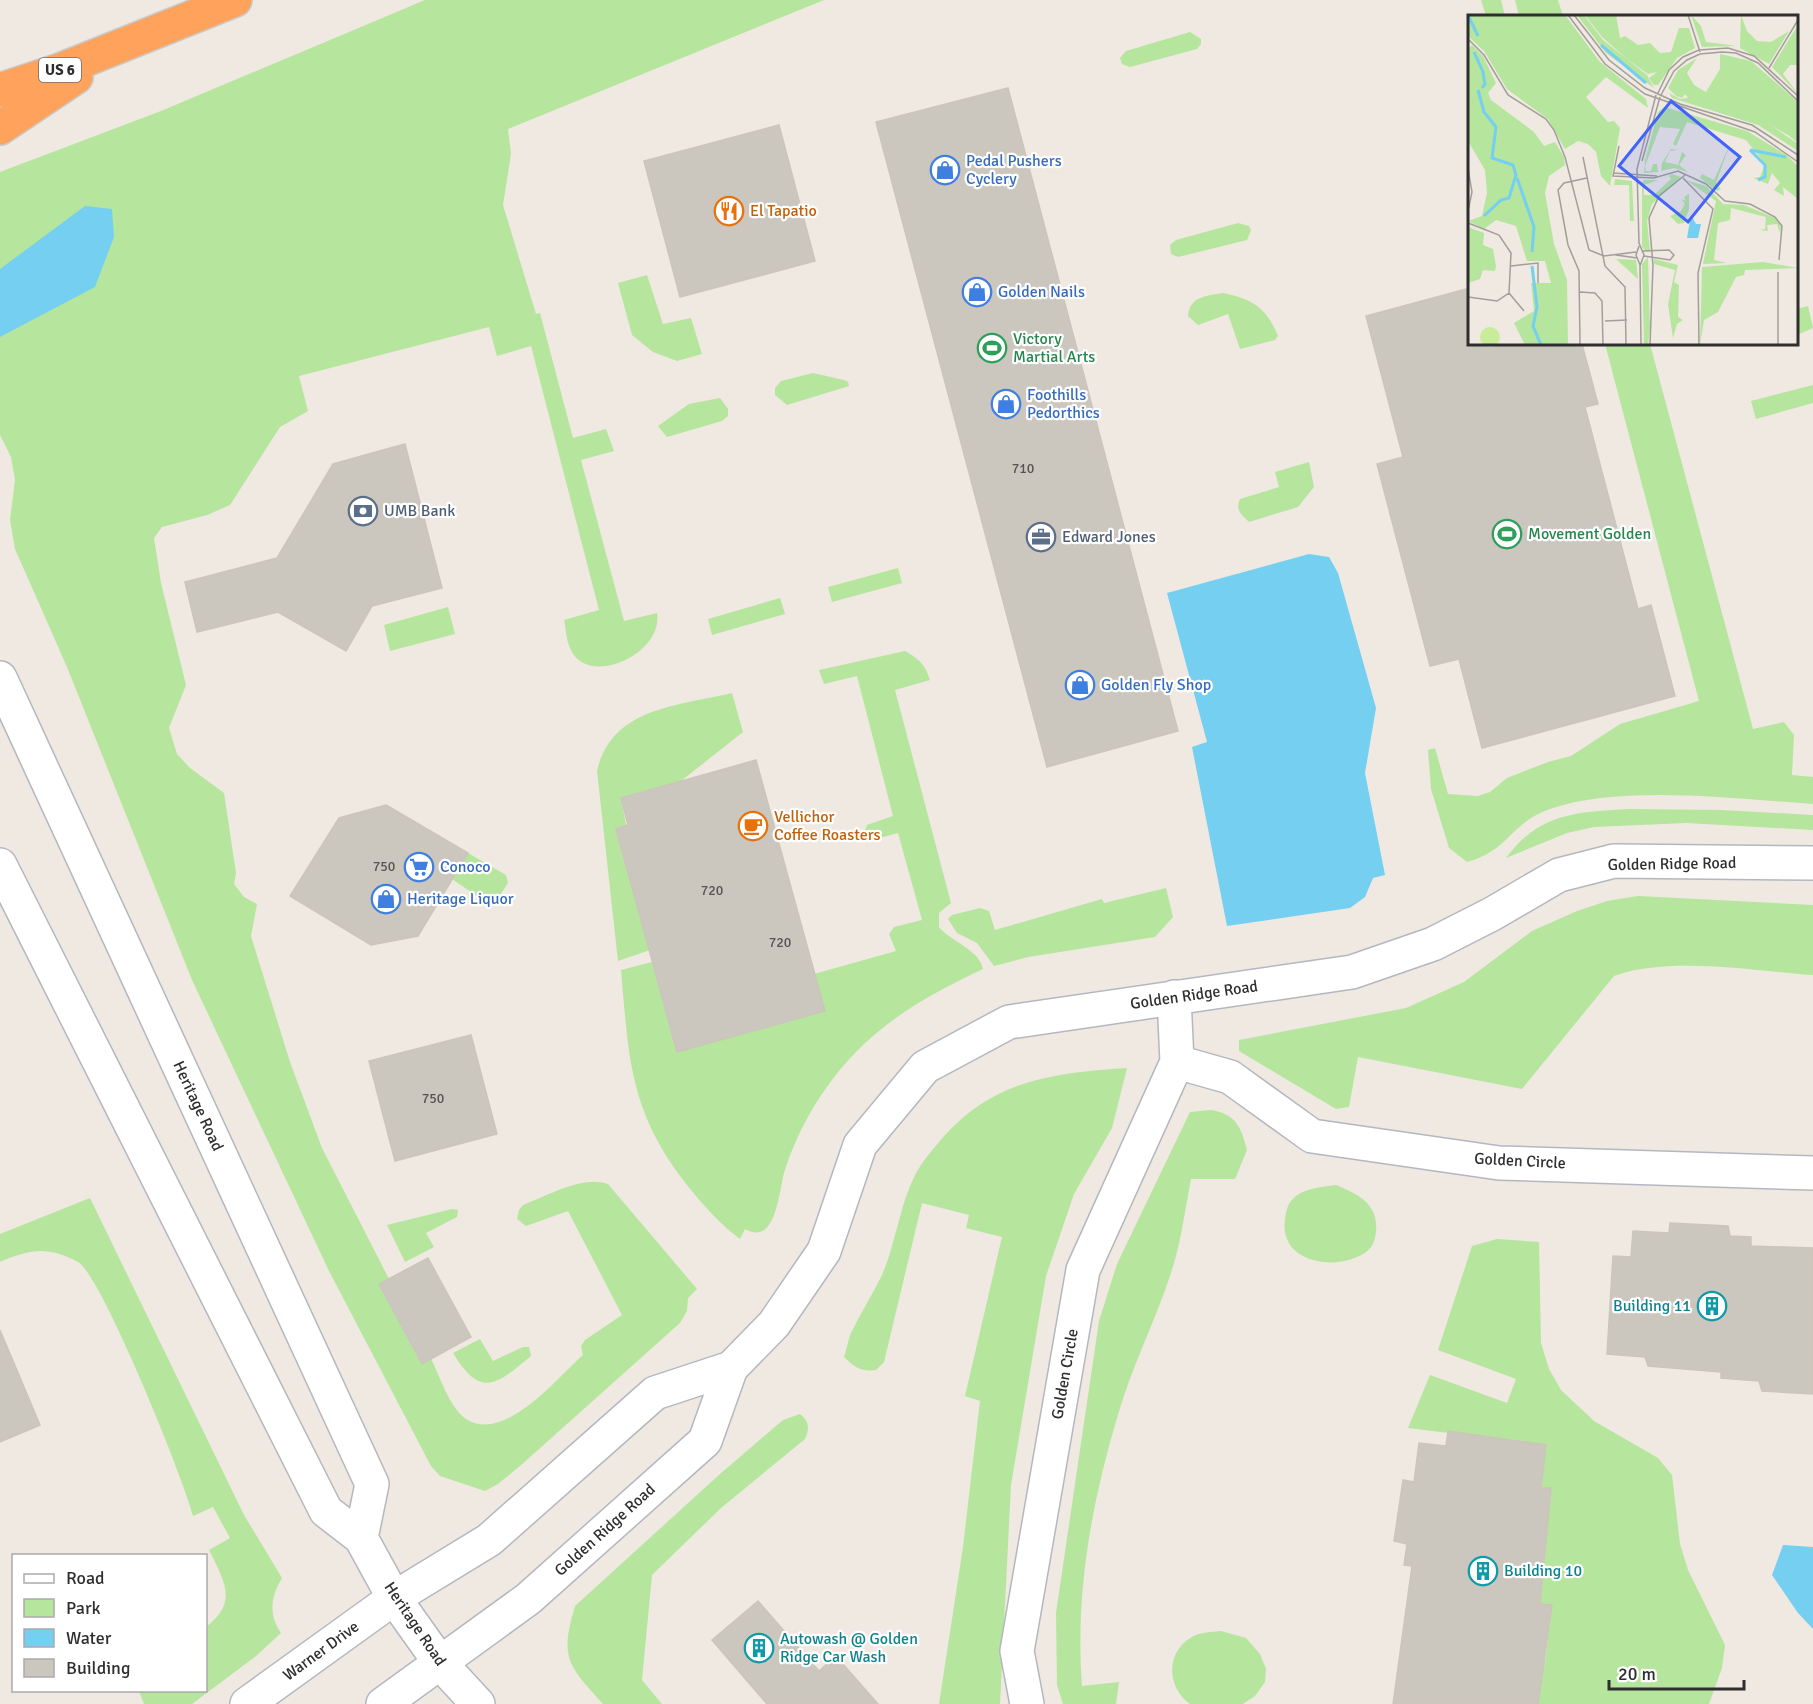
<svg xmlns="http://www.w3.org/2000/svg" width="1813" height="1704" viewBox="0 0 1813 1704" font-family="Signika,sans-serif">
<rect width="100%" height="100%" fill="#efe9e1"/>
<path fill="#b6e59e" d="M425 0H824L508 129 511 154 503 205 536 314 540 313 573 438 606 429 614 451 581 460 624 621 657 613C664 655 586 689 570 648 566 639 566 629 564 620L599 610 531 346 497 356 489 327 299 376 308 411 280 427 230 505 207 515 162 527 154 538 161 583 186 685 169 728 177 754 190 768 224 793 236 873 234 884 244 897 257 904 251 936 290 1062 322 1148 389 1279 379 1285 421 1363 431 1359C440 1376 449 1407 466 1419 504 1444 557 1378 583 1355L581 1346 585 1340 622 1315 568 1211 526 1226 517 1219 519 1210 523 1205C547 1196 583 1175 608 1184L697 1289 688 1298 687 1311 680 1323 520 1466 498 1484 485 1491 440 1476 431 1466 329 1271 192 980 67 667 15 549 10 520 15 480 11 457 0 435V172L161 111Z
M1481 0H1501L1505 16H1486Z
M1515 0H1558L1563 16H1519Z
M1190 32 1201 39V44L1197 49 1130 67 1122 64 1120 58 1126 51Z
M1238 223 1249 226 1251 230 1247 240 1178 257 1171 254 1170 245 1176 240Z
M647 275 663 324 691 318 702 354 677 361 653 352 632 335 618 283Z
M1223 293C1252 299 1266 307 1278 336L1275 340 1240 349 1228 314 1198 325 1188 316C1190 296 1206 296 1223 293Z
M1808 306 1813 328 1797 335V309Z
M1605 344H1650L1753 729 1784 722 1794 735 1792 775 1813 777V804C1738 799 1620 784 1550 809 1511 822 1509 851 1467 862L1449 848 1431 789 1428 750 1435 748 1448 794 1478 796 1490 792 1507 778 1548 762 1571 756 1620 724 1699 701Z
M813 373 844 380 848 382 849 386 787 405 775 395V388L781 381Z
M1813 385V403L1756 419 1751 401Z
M720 398 728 409V416L722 421 667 437 658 426 689 404Z
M1309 462 1314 487 1298 507 1249 522C1241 514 1235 510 1240 499L1279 487 1275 472Z
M898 568 902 583 832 602 828 587Z
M780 598 785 614 712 635 708 619Z
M448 607 455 634 390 651 384 625Z
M905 651C919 659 925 664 930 680L895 690 951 903 939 913V927C951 942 979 949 983 969 900 1008 844 1046 801 1130 795 1143 788 1159 784 1173 779 1191 776 1247 745 1229L740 1239C721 1225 706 1208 691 1190 630 1115 629 1062 621 970L652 962 678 1051 824 1011 814 974 896 951 889 934 894 927 922 920 898 833 872 840 864 833 867 825 893 816 857 676 824 684 819 670Z
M732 693 743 732 681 781 621 798 650 950 618 961 597 771C612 707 678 706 732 693Z
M1629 809 1721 810 1813 815V830L1686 823 1594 827 1567 833 1506 858C1539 813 1577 812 1629 809Z
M468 853 506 875 508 883 496 901 487 903 452 879Z
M1166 888 1173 917 1155 937 1028 957 994 966 977 943 957 933 948 919 952 915 980 908 989 911 995 930 1102 899 1104 903Z
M1638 896 1813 905V975C1753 971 1670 956 1614 976L1522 1089 1358 1057 1349 1107 1336 1109 1239 1051V1040L1406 1008 1464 982 1532 931 1577 911 1607 901Z
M1127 1068 1112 1128 1074 1194 1046 1276 1011 1485 1000 1704H939L963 1547 980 1401 965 1396 1002 1237 966 1228 969 1215 922 1203 884 1362 876 1370C861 1372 854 1367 844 1357 847 1349 848 1339 852 1331 861 1312 873 1294 882 1275 896 1243 899 1207 915 1175 923 1160 934 1148 945 1135 996 1079 1055 1073 1127 1068Z
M1211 1110C1236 1114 1241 1127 1247 1150L1235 1179H1191C1185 1210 1181 1243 1171 1273 1155 1322 1131 1368 1117 1418 1091 1505 1075 1595 1082 1686L1119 1682 1116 1704H1063L1057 1685 1056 1613 1099 1321 1117 1264 1190 1112Z
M1336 1185C1358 1194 1379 1204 1376 1232 1375 1240 1373 1247 1366 1252 1338 1272 1279 1264 1285 1220 1286 1213 1287 1204 1293 1199 1303 1188 1322 1187 1336 1185Z
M90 1198 244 1515 282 1578C271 1596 268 1615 281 1633L256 1656 192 1704H144L139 1691 206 1690V1627C239 1602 224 1581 209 1550L230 1538 213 1507 193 1516C185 1482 101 1274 78 1262 47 1246 31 1249 0 1262V1234Z
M452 1209 458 1210 457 1217 426 1233 434 1247 405 1262 387 1225Z
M1497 1239 1539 1242 1541 1343 1549 1369 1561 1390 1594 1421 1658 1458 1672 1475 1680 1544 1688 1570 1725 1645 1722 1668 1709 1704H1538L1530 1698 1534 1661 1545 1662 1552 1606 1540 1604 1544 1565 1530 1563 1551 1488H1541L1546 1445 1408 1428 1430 1375 1507 1403 1516 1379 1438 1350 1472 1246Z
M480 1339 493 1361 523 1347H529L531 1356C496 1385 481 1399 453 1353Z
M800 1414C809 1421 810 1428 805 1439L721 1508 652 1575 642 1680 662 1704H603C569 1666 559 1659 575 1606L720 1474 783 1420Z
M1221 1631 1246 1638 1260 1654 1266 1669 1265 1682 1255 1696 1243 1704H1190C1166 1687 1166 1651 1192 1637 1200 1632 1212 1632 1221 1631Z"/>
<path fill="#75cff0" d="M85 206 112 209 114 237 95 287 0 337V269Z
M1309 554 1329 557 1338 573 1376 708 1365 773 1385 875 1373 878 1365 897 1350 908 1227 926 1192 747 1207 742 1167 593Z
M1783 1545 1813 1547V1629L1798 1613 1772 1575Z"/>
<path fill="#cbc7bf" stroke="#cbc5ba" stroke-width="1.5" d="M1008 88 1178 731 1047 767 876 122Z
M779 125 815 261 680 297 644 161Z
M1470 288V344H1582L1598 404 1585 407 1638 609 1651 605 1675 696 1482 748 1459 659 1430 666 1377 464 1403 457 1366 316Z
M405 444 442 588 372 606 346 651 278 612 197 632 185 582 277 558 333 464Z
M756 760 825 1011 677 1052 616 829 628 825 621 798Z
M386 805 468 853 418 936 371 945 290 896 339 818Z
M471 1035 497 1134 395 1161 369 1061Z
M1670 1223 1728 1226 1730 1236 1751 1237V1246L1813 1248V1394L1762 1391 1759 1381 1721 1378V1372L1648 1366 1645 1357 1607 1354 1613 1256 1631 1257 1633 1231 1669 1233Z
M428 1258 471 1337 422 1364 379 1284Z
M0 1330 40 1425 0 1442Z
M1448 1431 1546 1445 1541 1488H1551L1540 1604 1552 1605 1538 1704H1393L1412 1566 1404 1565 1407 1544 1394 1541 1403 1480 1414 1482 1419 1443 1446 1446Z
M758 1601 819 1671 836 1656 878 1704H767L712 1640Z"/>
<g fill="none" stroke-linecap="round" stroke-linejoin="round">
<g stroke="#b4b7c1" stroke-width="36">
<path id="street" d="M1177 1062 1230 1077 1312 1136 1499 1163 1813 1173
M247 1704 394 1598 489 1540 655 1393 731 1368
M383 1704 528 1599 705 1441 731 1368 774 1324 824 1251 860 1145 925 1067 1009 1022 1352 972 1433 944 1492 914 1559 875 1614 861 1813 863
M1027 1704 1017 1651 1083 1270 1177 1062 1174 997"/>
</g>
<g stroke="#b4b7c1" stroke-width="36">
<path id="secondary" d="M0 678 372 1484 361 1538
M0 865 326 1511 361 1538 394 1598 441 1664 478 1704"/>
</g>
<g stroke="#c9c9c9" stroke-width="36">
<path id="highway" d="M0 90 60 70 235 0
M0 128 76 77"/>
</g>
<use href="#street" stroke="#fff" stroke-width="33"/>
<use href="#secondary" stroke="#fff" stroke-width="33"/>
<use href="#highway" stroke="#ffa35c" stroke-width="33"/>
</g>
<defs>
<g id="shop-ring" transform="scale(1.5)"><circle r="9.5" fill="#fff" stroke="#3f7fe0" stroke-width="1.5"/><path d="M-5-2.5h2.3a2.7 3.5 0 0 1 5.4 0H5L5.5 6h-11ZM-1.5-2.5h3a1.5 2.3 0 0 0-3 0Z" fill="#3f7fe0"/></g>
<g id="restaurant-ring" transform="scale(1.5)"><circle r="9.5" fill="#fff" stroke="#e8710a" stroke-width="1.5"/><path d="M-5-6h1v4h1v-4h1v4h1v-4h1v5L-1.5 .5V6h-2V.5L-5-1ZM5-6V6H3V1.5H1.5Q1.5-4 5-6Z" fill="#e8710a"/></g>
<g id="stadium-ring" transform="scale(1.5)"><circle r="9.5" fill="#fff" stroke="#2e9e5b" stroke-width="1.5"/><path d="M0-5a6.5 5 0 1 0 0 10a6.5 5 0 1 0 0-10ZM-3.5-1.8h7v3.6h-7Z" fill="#2e9e5b"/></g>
<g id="bank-ring" transform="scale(1.5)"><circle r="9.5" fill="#fff" stroke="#5c6f8a" stroke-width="1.5"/><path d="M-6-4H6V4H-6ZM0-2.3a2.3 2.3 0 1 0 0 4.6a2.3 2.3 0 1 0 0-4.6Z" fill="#5c6f8a"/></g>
<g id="office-ring" transform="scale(1.5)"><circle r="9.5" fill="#fff" stroke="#5c6f8a" stroke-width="1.5"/><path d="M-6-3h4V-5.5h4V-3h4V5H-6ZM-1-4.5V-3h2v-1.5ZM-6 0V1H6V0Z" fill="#5c6f8a"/></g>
<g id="cafe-ring" transform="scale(1.5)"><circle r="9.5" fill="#fff" stroke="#e8710a" stroke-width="1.5"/><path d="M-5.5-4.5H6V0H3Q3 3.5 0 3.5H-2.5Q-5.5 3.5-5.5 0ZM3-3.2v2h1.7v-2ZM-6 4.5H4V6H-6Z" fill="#e8710a"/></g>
<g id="supermarket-ring" transform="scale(1.5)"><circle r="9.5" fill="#fff" stroke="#3f7fe0" stroke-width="1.5"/><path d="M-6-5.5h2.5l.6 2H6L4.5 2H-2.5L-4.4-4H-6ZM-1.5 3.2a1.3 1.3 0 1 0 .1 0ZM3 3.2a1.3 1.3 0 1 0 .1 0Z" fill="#3f7fe0"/></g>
<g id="building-ring" transform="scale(1.5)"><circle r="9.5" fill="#fff" stroke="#0f9aa8" stroke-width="1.5"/><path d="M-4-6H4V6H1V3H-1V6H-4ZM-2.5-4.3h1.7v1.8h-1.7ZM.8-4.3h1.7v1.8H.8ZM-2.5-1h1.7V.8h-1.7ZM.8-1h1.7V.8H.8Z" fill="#0f9aa8"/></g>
</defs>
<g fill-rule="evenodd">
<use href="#shop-ring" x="945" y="170"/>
<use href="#restaurant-ring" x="729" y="211"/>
<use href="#shop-ring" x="977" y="292"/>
<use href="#stadium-ring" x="992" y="348"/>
<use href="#shop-ring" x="1006" y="404"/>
<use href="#bank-ring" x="363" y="511"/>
<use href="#stadium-ring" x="1507" y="534"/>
<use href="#office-ring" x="1041" y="537"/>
<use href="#shop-ring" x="1080" y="685"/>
<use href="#cafe-ring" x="753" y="826"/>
<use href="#supermarket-ring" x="419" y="867"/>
<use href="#shop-ring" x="386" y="899"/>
<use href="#building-ring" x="1712" y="1306"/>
<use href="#building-ring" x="1483" y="1571"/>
<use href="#building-ring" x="759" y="1648"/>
</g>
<g text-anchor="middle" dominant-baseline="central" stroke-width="4.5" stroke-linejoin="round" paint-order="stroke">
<g font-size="14" fill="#555452">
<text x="1023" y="468">710</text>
<text x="384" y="866">750</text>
<text x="712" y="890">720</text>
<text x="780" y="942">720</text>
<text x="433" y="1098">750</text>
</g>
<rect fill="#fff" stroke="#6d6d6d" stroke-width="1.5" x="39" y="58" width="42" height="24" rx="4.5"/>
<g font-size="15" font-weight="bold" fill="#2e2e2e">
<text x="60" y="70">US 6</text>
</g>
<g font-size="16" fill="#366cbe" stroke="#fff" text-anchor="start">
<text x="966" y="161">Pedal Pushers<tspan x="966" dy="18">Cyclery</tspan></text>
<text x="998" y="292">Golden Nails</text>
<text x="1027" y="395">Foothills<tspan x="1027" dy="18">Pedorthics</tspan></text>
<text x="1101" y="685">Golden Fly Shop</text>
<text x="440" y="867">Conoco</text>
<text x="407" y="899">Heritage Liquor</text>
</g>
<g font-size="16" fill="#c56008" stroke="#fff" text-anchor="start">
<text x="750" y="211">El Tapatio</text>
<text x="774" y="817">Vellichor<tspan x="774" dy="18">Coffee Roasters</tspan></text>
</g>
<g font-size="16" fill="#27864d" stroke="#fff" text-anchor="start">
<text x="1013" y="339">Victory<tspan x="1013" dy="18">Martial Arts</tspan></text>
<text x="1528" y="534">Movement Golden</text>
</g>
<g font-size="16" fill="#4e5e75" stroke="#fff" text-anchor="start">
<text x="384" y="511">UMB Bank</text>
<text x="1062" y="537">Edward Jones</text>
</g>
<g font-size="16" fill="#2e2e2e" stroke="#fff">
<text transform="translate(1672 864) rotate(-1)">Golden Ridge Road</text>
<text transform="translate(1194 995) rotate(-8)">Golden Ridge Road</text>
<text transform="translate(198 1106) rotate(65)">Heritage Road</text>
<text transform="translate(1520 1161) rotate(3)">Golden Circle</text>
<text transform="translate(1065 1374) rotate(-80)">Golden Circle</text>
<text transform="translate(605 1530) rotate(-42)">Golden Ridge Road</text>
<text transform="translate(415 1624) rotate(56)">Heritage Road</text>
<text transform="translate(321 1651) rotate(-36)">Warner Drive</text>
</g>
<g font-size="16" fill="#0d838f" stroke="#fff" text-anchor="start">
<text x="1691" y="1306" text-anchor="end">Building 11</text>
<text x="1504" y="1571">Building 10</text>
<text x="780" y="1639">Autowash @ Golden<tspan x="780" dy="18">Ridge Car Wash</tspan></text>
</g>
</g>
<g transform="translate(1468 15)">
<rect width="330" height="330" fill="#efe9e1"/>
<path d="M0 0H97L132 47 178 84 180 93 138 62 118 82 140 107 146 106 152 113 142 171 133 161 128 137 120 129 110 126 97 134 80 104 39 74 16 36 0 21ZM109 0H116L135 25 179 60 186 73 138 38ZM117 0H148L152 23 157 21 170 30 182 28 192 38 203 37 211 13H221L227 33 209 43 190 70H186L181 63 189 57 180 59 159 44 134 22ZM223 0 233 11 238 27 269 31 234 32ZM273 0 279 16 289 26 303 27 321 16 301 49 272 33ZM330 10V50H322L315 59 330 79 304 52ZM4 30 15 41 28 68 20 78 23 85 66 117 76 131 87 127 96 142 97 150 81 161 77 178 86 229 99 265 100 330H57L46 308 66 296 63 268H83L77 246H59L48 211 28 205 16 214 0 206 14 201 19 178 17 155 0 126V34ZM252 39 283 46 330 87V128L320 120 304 111 330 129V136L290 110 204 83 201 78 212 84 220 83 217 79 214 83 208 81 200 73 210 55 229 43 219 58 226 70 238 77 252 54ZM196 92 279 116 318 140 330 151V184L315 172 316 181 306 175 312 168 304 158 300 169 285 163 292 162 297 149 278 125 219 107 208 131 205 129 212 114 192 112 177 151 178 156H183L185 149H189L190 157 176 158 177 145 190 97ZM262 129 248 168 253 174 249 176 232 163 234 159 246 165ZM203 134 210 135 202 136 197 147 210 150 214 137 218 140 211 150 220 157 206 153 193 156 194 148ZM204 159 213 162 184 189 179 206 182 235H177L174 232V168L176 165H190L176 170V180H186L203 164 201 161 194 164ZM147 164 164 166 166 206H162L161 170H146ZM218 165 238 171 255 189 276 190 307 203 311 207 313 212 312 218 309 209 299 210 300 216 292 215 297 214 298 202 263 193 262 205 250 208 246 245 259 248 235 249 248 186ZM221 179V194L216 208 210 209 202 201 213 196 217 189 213 184 218 186 216 182ZM0 212 16 218 15 230 25 234 28 251 27 256 15 255 12 264 0 268ZM180 242 182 313 180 330H176L174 249ZM148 244 168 245 170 264ZM186 244 210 250 206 267 211 270 210 302 215 305 209 309 205 323 200 289 207 255 186 249ZM295 247 330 253 277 255 276 260 268 262 250 297 236 305 232 330 234 252Z" fill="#b6e59e"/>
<path d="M12 322a10 10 0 1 1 20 0a10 10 0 1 1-20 0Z" fill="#c9ec9a"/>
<path d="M223 200 228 209H233L230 223H219Z" fill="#75cff0"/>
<path fill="none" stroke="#75cff0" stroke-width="3" d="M0 0 10 21M133 30 178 68M6 37 15 57 17 69 14 73M10 75 16 97 28 112 24 143 45 150 48 160 41 183 33 185 16 201M282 135 297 150V162L290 165M282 135 318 142M49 163 66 212 64 237M64 251 69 292 65 311 73 330"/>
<path fill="none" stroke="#a29e99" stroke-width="1.5" d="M100 0 137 49 177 79 287 117 330 147M106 0 141 45 177 73 212 89 284 110 330 140M220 0 232 37M0 24 16 40 40 80 78 104 86 115 97 142 121 235 136 241 168 237M301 53 330 5M190 78 201 55 215 42 231 35 260 33 286 41 330 81M193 80 206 56 219 45 232 39 254 37 268 38 290 48 330 86M151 131 145 161 186 163 210 156 238 169 257 186 282 189 307 202 314 211 311 245M115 142 137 251 157 272 158 330M174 146 192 82M0 154 4 177 0 196M145 158 189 161M215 163 245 194 230 258 231 330M0 208 31 220 43 238 41 278 29 286 0 282M171 231 168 240 172 250M175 236 201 235 206 240 202 245 176 241M148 240 169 243M43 251 70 248V268M112 277 127 278 134 286 135 330M41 278 56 296M137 306 159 305M112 330 111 256 100 230 90 175 96 168 119 163M173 330 172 251 176 240 171 228 169 154 188 80M182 330 185 250 181 203 191 181 217 160M310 330V257"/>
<path fill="#4264fb" fill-opacity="0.15" stroke="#4264fb" stroke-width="3" d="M203 86 272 142 220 207 151 151Z"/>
<rect width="330" height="330" fill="none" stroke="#2e2e2e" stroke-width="3"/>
</g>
<rect x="12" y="1554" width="195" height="138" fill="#ffffff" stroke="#ababab" stroke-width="1.5"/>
<rect x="24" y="1574" width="30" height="9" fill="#ffffff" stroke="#ababab" stroke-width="1.5"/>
<text x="66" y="1584" font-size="18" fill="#2e2e2e">Road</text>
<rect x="24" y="1599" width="30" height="18" fill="#b6e59e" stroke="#ababab" stroke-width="1.5"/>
<text x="66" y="1614" font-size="18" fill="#2e2e2e">Park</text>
<rect x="24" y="1629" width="30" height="18" fill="#75cff0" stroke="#ababab" stroke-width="1.5"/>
<text x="66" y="1644" font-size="18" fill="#2e2e2e">Water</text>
<rect x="24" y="1659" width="30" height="18" fill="#cbc7bf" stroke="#ababab" stroke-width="1.5"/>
<text x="66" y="1674" font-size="18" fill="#2e2e2e">Building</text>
<path d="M1609 1680v9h135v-9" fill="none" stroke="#2e2e2e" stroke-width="3"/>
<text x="1618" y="1680" font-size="18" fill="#2e2e2e" stroke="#ffffff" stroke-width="4.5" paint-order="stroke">20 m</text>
</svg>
